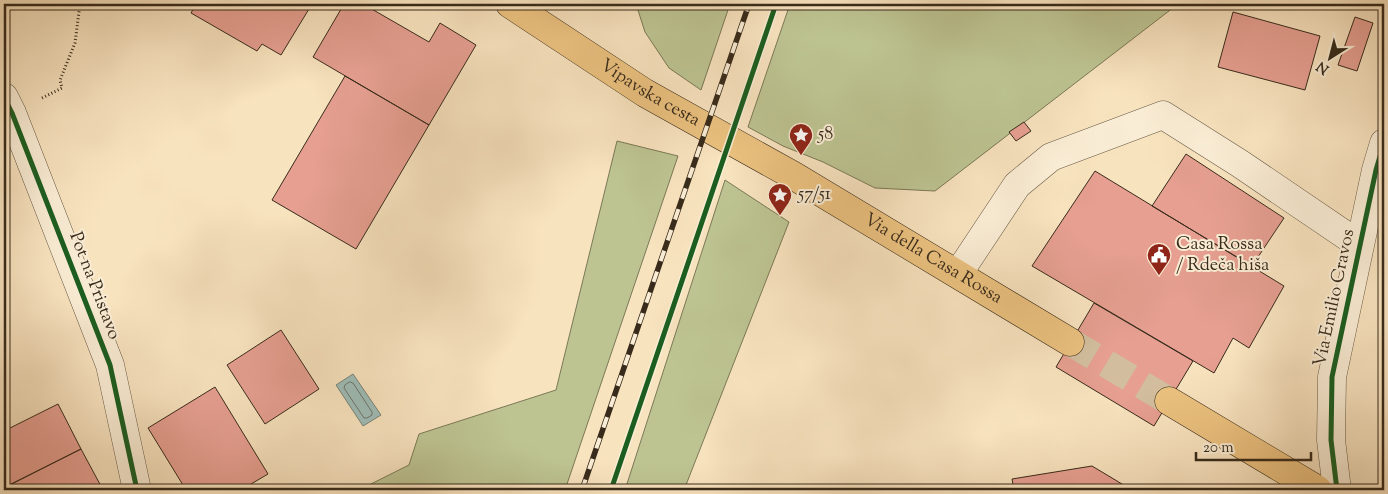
<svg xmlns="http://www.w3.org/2000/svg" width="1388" height="494" viewBox="0 0 1388 494" font-family="'Sorts Mill Goudy',serif">
<rect width="100%" height="100%" fill="#f8e3bf"/>
<filter id="stains"><feTurbulence type="fractalNoise" baseFrequency=".004" numOctaves="4"/><feColorMatrix values="0 0 0 0 .2 0 0 0 0 .09 0 0 0 0 .02 0 0 0 .5 -.17"/></filter>
<radialGradient id="worn" r=".72"><stop offset=".6" stop-color="#630" stop-opacity="0"/><stop offset="1" stop-color="#630" stop-opacity=".3"/></radialGradient>
<path fill="#bdc492" stroke="#7a7856" d="M636 4H730L701 90 669 68 645 32Z
M790 4H1178L935 191 875 188 823 162 783 146 748 127Z
M617 141 678 156 565 490H359L409 465 419 434 556 390Z
M725 180 789 222 684 490H625Z"/>
<path fill="#9fbdb8" stroke="#768379" d="M353 374 381 415 363 426 336 385Z"/>
<g fill="none" stroke-linecap="round" stroke-linejoin="round">
<path stroke="#6c746a" stroke-width="1" d="M350 382 353 383 372 412V415L367 418H364L344 388 345 385Z"/>
</g>
<path fill="#e69f91" stroke="#382b1b" d="M195 4H312L281 55 262 44 257 51 191 13 196 4Z
M344 4H363L429 42 440 23 476 45 429 125 313 57Z
M1233 12 1320 36 1305 90 1218 67Z
M1355 17 1373 23 1357 71 1338 65Z
M345 76 429 125 356 249 272 200Z
M1024 122 1031 131 1016 141 1009 132Z
M1186 154 1284 218 1252 266 1152 206Z
M1095 171 1284 286 1249 348 1233 338 1214 373 1032 266Z
M1094 303 1193 361 1154 426 1056 367Z
M281 330 319 389 265 424 227 365Z
M215 387 268 474 241 490H186L148 428Z
M58 404 81 449 9 485 4 474V431Z
M81 449 102 488 98 490H4V488Z
M1092 466 1132 490H1014L1012 479Z"/>
<g fill="none" stroke-linecap="round" stroke-linejoin="round">
<path stroke="#d2be9e" stroke-width="28" stroke-dasharray="28 14" stroke-linecap="butt" d="M1070 342 1169 401"/>
<g stroke="#685944" stroke-width="29">
<path id="minor" d="M4 97 12 113 110 365 137 490
M958 274 1017 185 1051 157 1163 115 1239 163 1360 245
M1337 490 1331 440 1332 377 1376 170 1384 143"/>
</g>
<g stroke="#382b1b" stroke-width="29">
<g id="major">
<path id="s1" d="M510 4 645 93 794 176 1070 342"/>
<path d="M1169 401 1318 490"/>
</g>
</g>
<path stroke="#382b1b" stroke-width="3" stroke-dasharray="1 2.5" stroke-linecap="butt" d="M42 98 62 88 60 80 75 43 80 4"/>
<use href="#minor" stroke="#faedd5" stroke-width="28"/>
<use href="#major" stroke="#ecc280" stroke-width="28"/>
<g stroke="#382b1b" stroke-width="5.5">
<path id="rail" d="M582 490 749 4"/>
</g>
<use href="#rail" stroke="#faedd5" stroke-width="4" stroke-dasharray="11" stroke-linecap="butt"/>
<g stroke="#faedd5" stroke-width="8">
<path id="cycleway" d="M4 97 12 113 110 365 137 490
M611 490 776 4
M1337 490 1331 440 1332 377 1376 170 1384 143"/>
</g>
<use href="#cycleway" stroke="#1b5e20" stroke-width="5"/>
</g>
<defs>
<g id="sight-pin" transform="scale(1.25)"><path d="M0 17L-7.5 6A9.5 9.5 0 1 1 7.5 6Z" fill="#8f2418" stroke="#faedd5"/><path d="M0-6L1.8-2.2L6-1.7L2.9 1.2L3.7 5.4L0 3.3L-3.7 5.4L-2.9 1.2L-6-1.7L-1.8-2.2Z" fill="#fff"/></g>
<g id="civic-pin" transform="scale(1.25)"><path d="M0 17L-7.5 6A9.5 9.5 0 1 1 7.5 6Z" fill="#8f2418" stroke="#faedd5"/><path d="M-.6-6.5H3V-4.5H.6V-3L4-1V1h2V6H-6V1h2V-1L-.6-3ZM-1.2 2.5V6h2.4V2.5Z" fill="#fff"/></g>
</defs>
<g fill-rule="evenodd">
<use href="#sight-pin" x="801" y="135"/>
<use href="#sight-pin" x="780" y="195"/>
<use href="#civic-pin" x="1159" y="255"/>
</g>
<g text-anchor="middle" dominant-baseline="central" stroke-width="4" stroke-linejoin="round" paint-order="stroke">
<g font-size="18" fill="#382b1b" stroke="#faedd5">
<text stroke="none"><textPath href="#s1" startOffset="166">Vipavska cesta</textPath></text>
<text stroke="none"><textPath href="#s1" startOffset="494">Via della Casa Rossa</textPath></text>
<text transform="translate(94 286) rotate(69)">Pot na Pristavo</text>
<text transform="translate(1335 298) rotate(-78)">Via Emilio Cravos</text>
</g>
<g font-size="18" fill="#382b1b" stroke="#faedd5" text-anchor="start">
<text x="818" y="135">58</text>
<text x="798" y="195">57/51</text>
<text x="1176" y="245">Casa Rossa<tspan x="1176" dy="21">/ Rdeča hiša</tspan></text>
</g>
</g>
<rect width="1388" height="494" fill="none" stroke="#f8e3bf" stroke-width="20"/>
<rect x="5" y="5" width="1378" height="484" fill="none" stroke="#382b1b" stroke-width="2.5"/>
<rect x="10" y="10" width="1368" height="474" fill="none" stroke="#382b1b"/>
<g transform="translate(1330 58) rotate(216)" stroke="#faedd5" stroke-width="4" paint-order="stroke">
<path d="M0-4L9 19L0 12L-9 19Z" fill="#382b1b"/>
<text y="-8" font-size="14" font-weight="bold" text-anchor="middle" fill="#382b1b">N</text>
</g>
<path d="M1196 452v8h115v-8" fill="none" stroke="#382b1b" stroke-width="2.5"/>
<text x="1203" y="452" font-size="15" fill="#382b1b" stroke="#faedd5" stroke-width="4" paint-order="stroke">20 m</text>
<rect width="100%" height="100%" filter="url(#stains)"/>
<rect width="100%" height="100%" fill="url(#worn)"/>
</svg>
